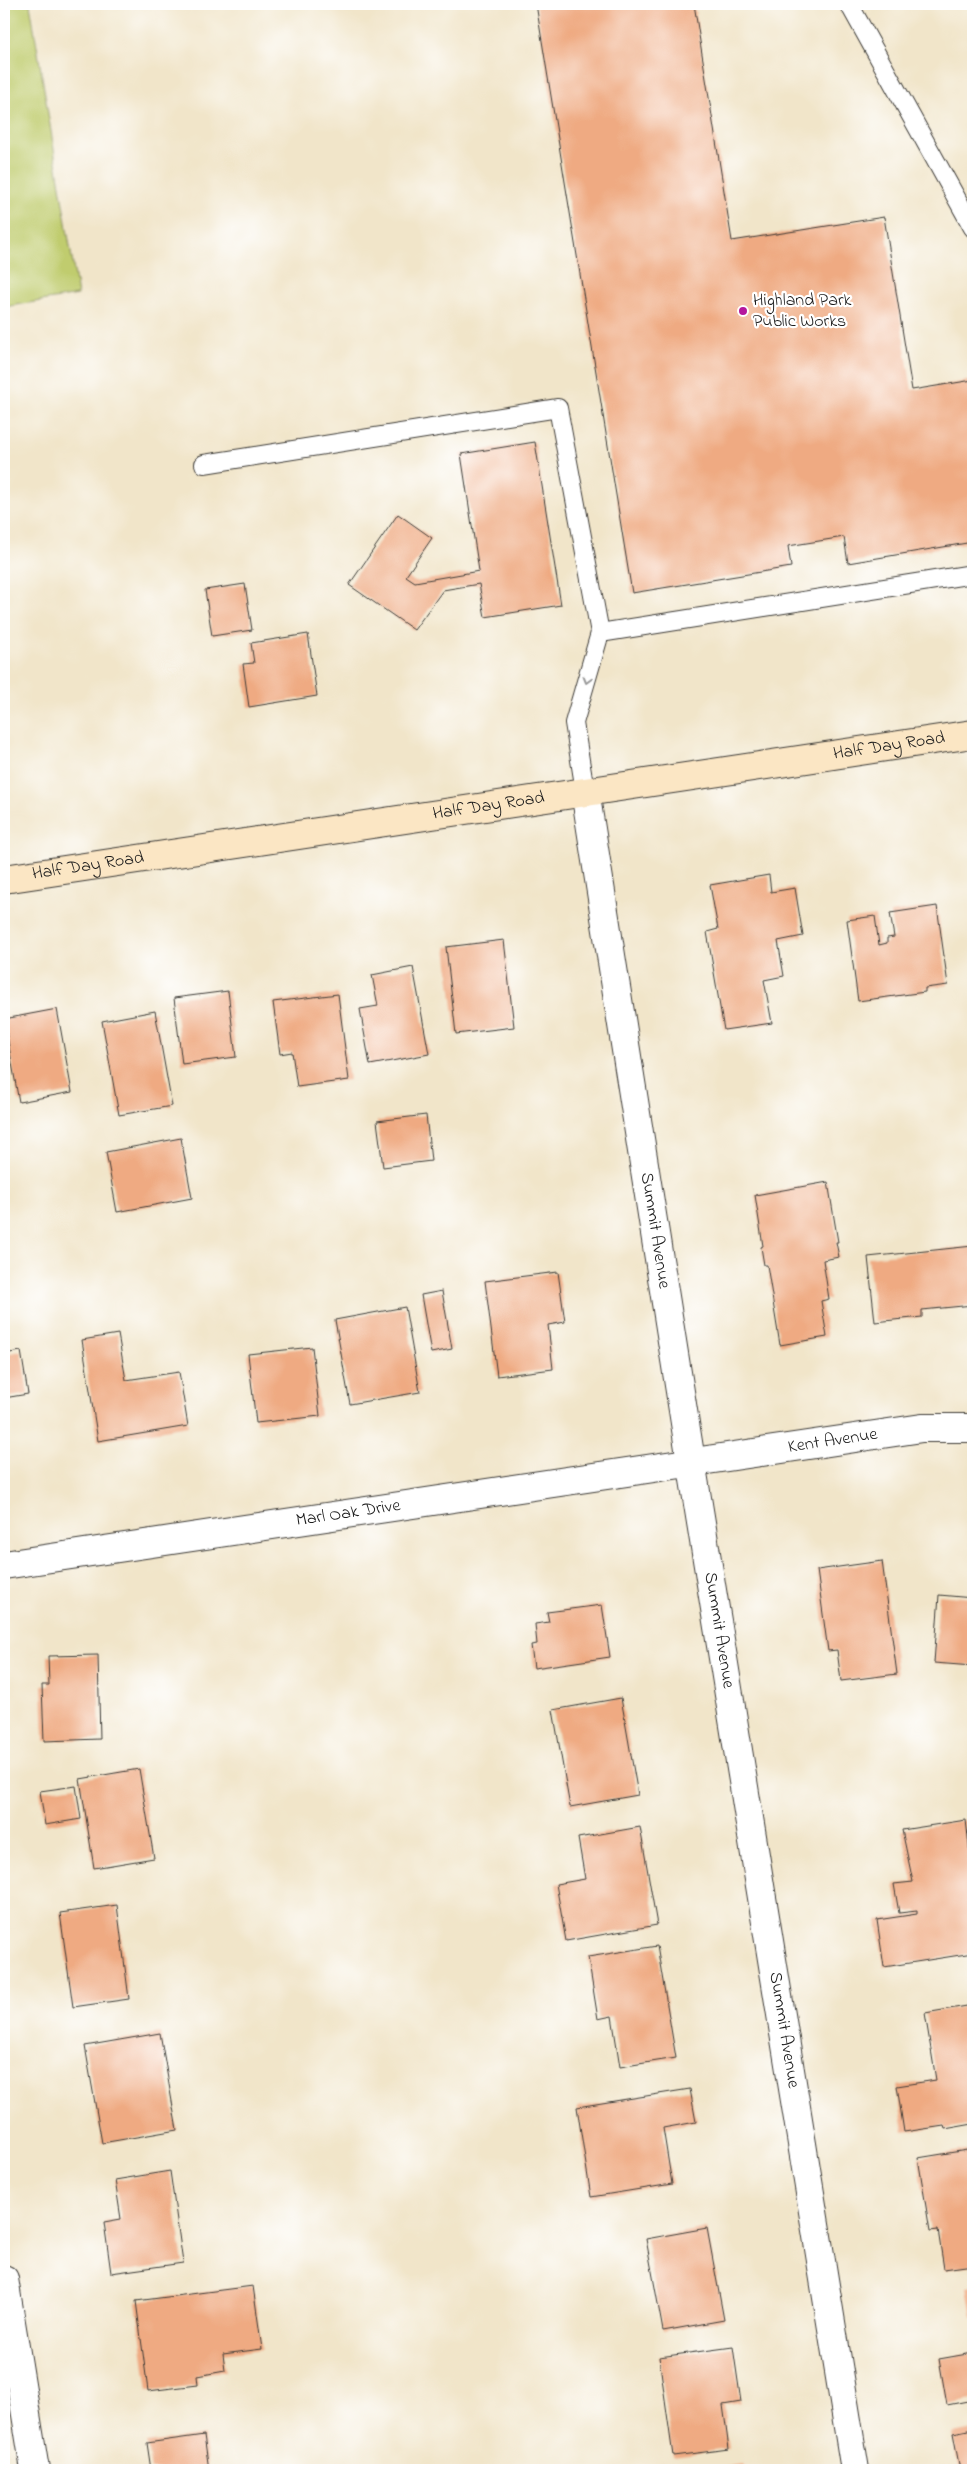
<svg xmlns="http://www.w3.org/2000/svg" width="977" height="2474" viewBox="0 0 977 2474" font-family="'Indie Flower',sans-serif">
<rect width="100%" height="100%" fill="#fff"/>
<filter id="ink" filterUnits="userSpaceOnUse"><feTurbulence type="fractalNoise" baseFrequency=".02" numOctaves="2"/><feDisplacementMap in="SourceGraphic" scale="10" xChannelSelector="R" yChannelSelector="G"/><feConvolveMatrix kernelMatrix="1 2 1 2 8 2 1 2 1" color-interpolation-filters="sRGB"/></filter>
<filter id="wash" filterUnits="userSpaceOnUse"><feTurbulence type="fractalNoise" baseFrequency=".0096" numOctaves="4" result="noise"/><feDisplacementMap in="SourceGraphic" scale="20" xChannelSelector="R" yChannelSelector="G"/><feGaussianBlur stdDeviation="1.12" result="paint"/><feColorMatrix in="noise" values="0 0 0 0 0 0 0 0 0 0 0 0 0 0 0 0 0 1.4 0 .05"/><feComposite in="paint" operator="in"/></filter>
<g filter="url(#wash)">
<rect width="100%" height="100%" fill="#f1e5c9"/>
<path fill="#c0cc6e" stroke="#6e7445" d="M4 4H30L78 295 4 307Z"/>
<g id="blocks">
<path fill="#efaa82" d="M536 4H694L732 241 884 217 912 390 973 380V542L848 563 844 537 788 546 791 567 632 593Z
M535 442 561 605 485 617 479 584 443 590 414 630 349 585 398 514 432 538 406 576 415 582 479 571 461 454Z
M245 584 252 630 212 636 205 590Z
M308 634 317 696 249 707 243 664 254 663 251 643Z
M769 875 771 892 795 888 803 936 778 941 784 976 764 980 772 1023 724 1030 707 932 718 929 710 885Z
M937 906 948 985 925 988V992L858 1001 847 920 875 916 879 945 887 943V938L894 937 890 913Z
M504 940 514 1027 456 1034 446 947Z
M413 967 429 1054 370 1065 360 1009 378 1006 372 975Z
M228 991 236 1057 182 1064 174 998Z
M338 994 349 1080 297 1087 292 1052 280 1054 273 1002Z
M57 1009 72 1092 19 1102 4 1019Z
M155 1011 172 1106 119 1115 102 1021Z
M426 1115 431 1161 383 1167 377 1121Z
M181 1138 192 1198 117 1212 106 1152Z
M828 1182 838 1242H836L839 1257 823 1260 829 1299 821 1301 827 1337 780 1345 767 1265H764L761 1247 763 1246 755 1195Z
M973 1246V1305L922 1310V1317L875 1322 868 1257Z
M558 1272 565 1322 548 1325 553 1369 497 1376 485 1281Z
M442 1291 452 1349 431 1353 421 1295Z
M405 1307 420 1392 350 1404 335 1320Z
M118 1334 126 1380 179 1372 188 1426 98 1441 82 1340Z
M312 1347 320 1416 256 1423 248 1354Z
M21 1351 28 1394 4 1398V1354Z
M882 1561 897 1674 841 1681 837 1650 828 1651 817 1570Z
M939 1595 973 1598V1666L934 1663Z
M602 1605 610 1657 534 1668 531 1645 537 1644 535 1624 549 1622 547 1612Z
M98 1655 100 1739 44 1741 42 1685H49L48 1656Z
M621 1698 638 1795 570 1807 553 1710Z
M139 1769 154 1858 94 1868 80 1779Z
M76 1786 81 1819 45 1825 40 1791Z
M966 1820 971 1864 973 1863V1953L884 1967 877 1920 917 1914V1911L899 1913 894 1884 913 1882 902 1830Z
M640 1827 657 1925 566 1941 556 1884 585 1879 578 1838Z
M117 1905 129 1999 73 2007 60 1913Z
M657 1946 676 2058 620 2067 612 2016 598 2019 588 1957Z
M973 2005V2124L945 2129 944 2126 904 2132 897 2086 936 2080 925 2013Z
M160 2033 177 2130 102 2143 85 2046Z
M690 2089 696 2122 663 2128 672 2184 591 2197 577 2107Z
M973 2149V2265L944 2269 938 2230 930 2231 918 2158Z
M170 2171 183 2263 111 2273 104 2222 121 2219 115 2180Z
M707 2228 724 2320 663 2331 646 2239Z
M253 2286 262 2349 223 2354 225 2371 197 2376 198 2385 148 2391 136 2301Z
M973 2286V2318H972L967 2287Z
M733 2347 741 2402 723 2405 729 2449 673 2456 659 2357Z
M973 2353V2400L947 2405 939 2359Z
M973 2429V2470H960L953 2433Z
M204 2435 209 2470H151L147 2443Z
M743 2464 744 2470H711V2469Z"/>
</g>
</g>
<g filter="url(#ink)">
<use href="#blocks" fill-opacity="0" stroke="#3c3a36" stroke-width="1"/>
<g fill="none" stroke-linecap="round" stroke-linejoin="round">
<g stroke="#3c3a36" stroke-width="20">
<path id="lane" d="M849 4 973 228
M204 464 558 408 600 633 574 723 585 791
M600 633 973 574"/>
</g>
<g stroke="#3c3a36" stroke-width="30">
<g id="street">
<path id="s1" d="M585 791 691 1461 855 2470"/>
<path id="s2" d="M4 1565 922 1428H973"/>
<path d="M4 2279 35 2470"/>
</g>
</g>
<g stroke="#3c3a36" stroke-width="30">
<g id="secondary">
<path id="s3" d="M4 879 973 734"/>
</g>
</g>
<use href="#lane" stroke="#fff" stroke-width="18"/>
<use href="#street" stroke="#fff" stroke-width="28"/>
<use href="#secondary" stroke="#fbe6c4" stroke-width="28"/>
</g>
<defs><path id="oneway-chevron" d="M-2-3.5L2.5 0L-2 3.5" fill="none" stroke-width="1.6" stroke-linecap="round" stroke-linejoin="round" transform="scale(1.25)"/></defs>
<use stroke="#999" href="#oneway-chevron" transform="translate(587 680) rotate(106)"/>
</g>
<circle fill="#b5179e" stroke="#fff" stroke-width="2" cx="743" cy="311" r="5"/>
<g text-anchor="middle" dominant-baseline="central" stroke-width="4.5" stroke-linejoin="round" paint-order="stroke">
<g font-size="18" fill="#1c1c1c" stroke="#fff" text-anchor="start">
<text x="753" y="301">Highland Park<tspan x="753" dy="21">Public Works</tspan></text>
</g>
<g font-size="18" fill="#1c1c1c" stroke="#fff">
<text stroke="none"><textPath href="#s3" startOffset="895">Half Day Road</textPath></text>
<text stroke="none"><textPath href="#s3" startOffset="490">Half Day Road</textPath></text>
<text stroke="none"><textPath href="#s3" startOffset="85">Half Day Road</textPath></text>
<text stroke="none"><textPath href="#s1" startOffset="445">Summit Avenue</textPath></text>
<text stroke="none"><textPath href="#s2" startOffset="838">Kent Avenue</textPath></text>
<text stroke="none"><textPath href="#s2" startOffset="348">Marl Oak Drive</textPath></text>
<text stroke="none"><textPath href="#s1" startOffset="850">Summit Avenue</textPath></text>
<text stroke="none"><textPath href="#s1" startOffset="1255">Summit Avenue</textPath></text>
</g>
</g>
<rect width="977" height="2474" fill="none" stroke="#fff" stroke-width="20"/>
</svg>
